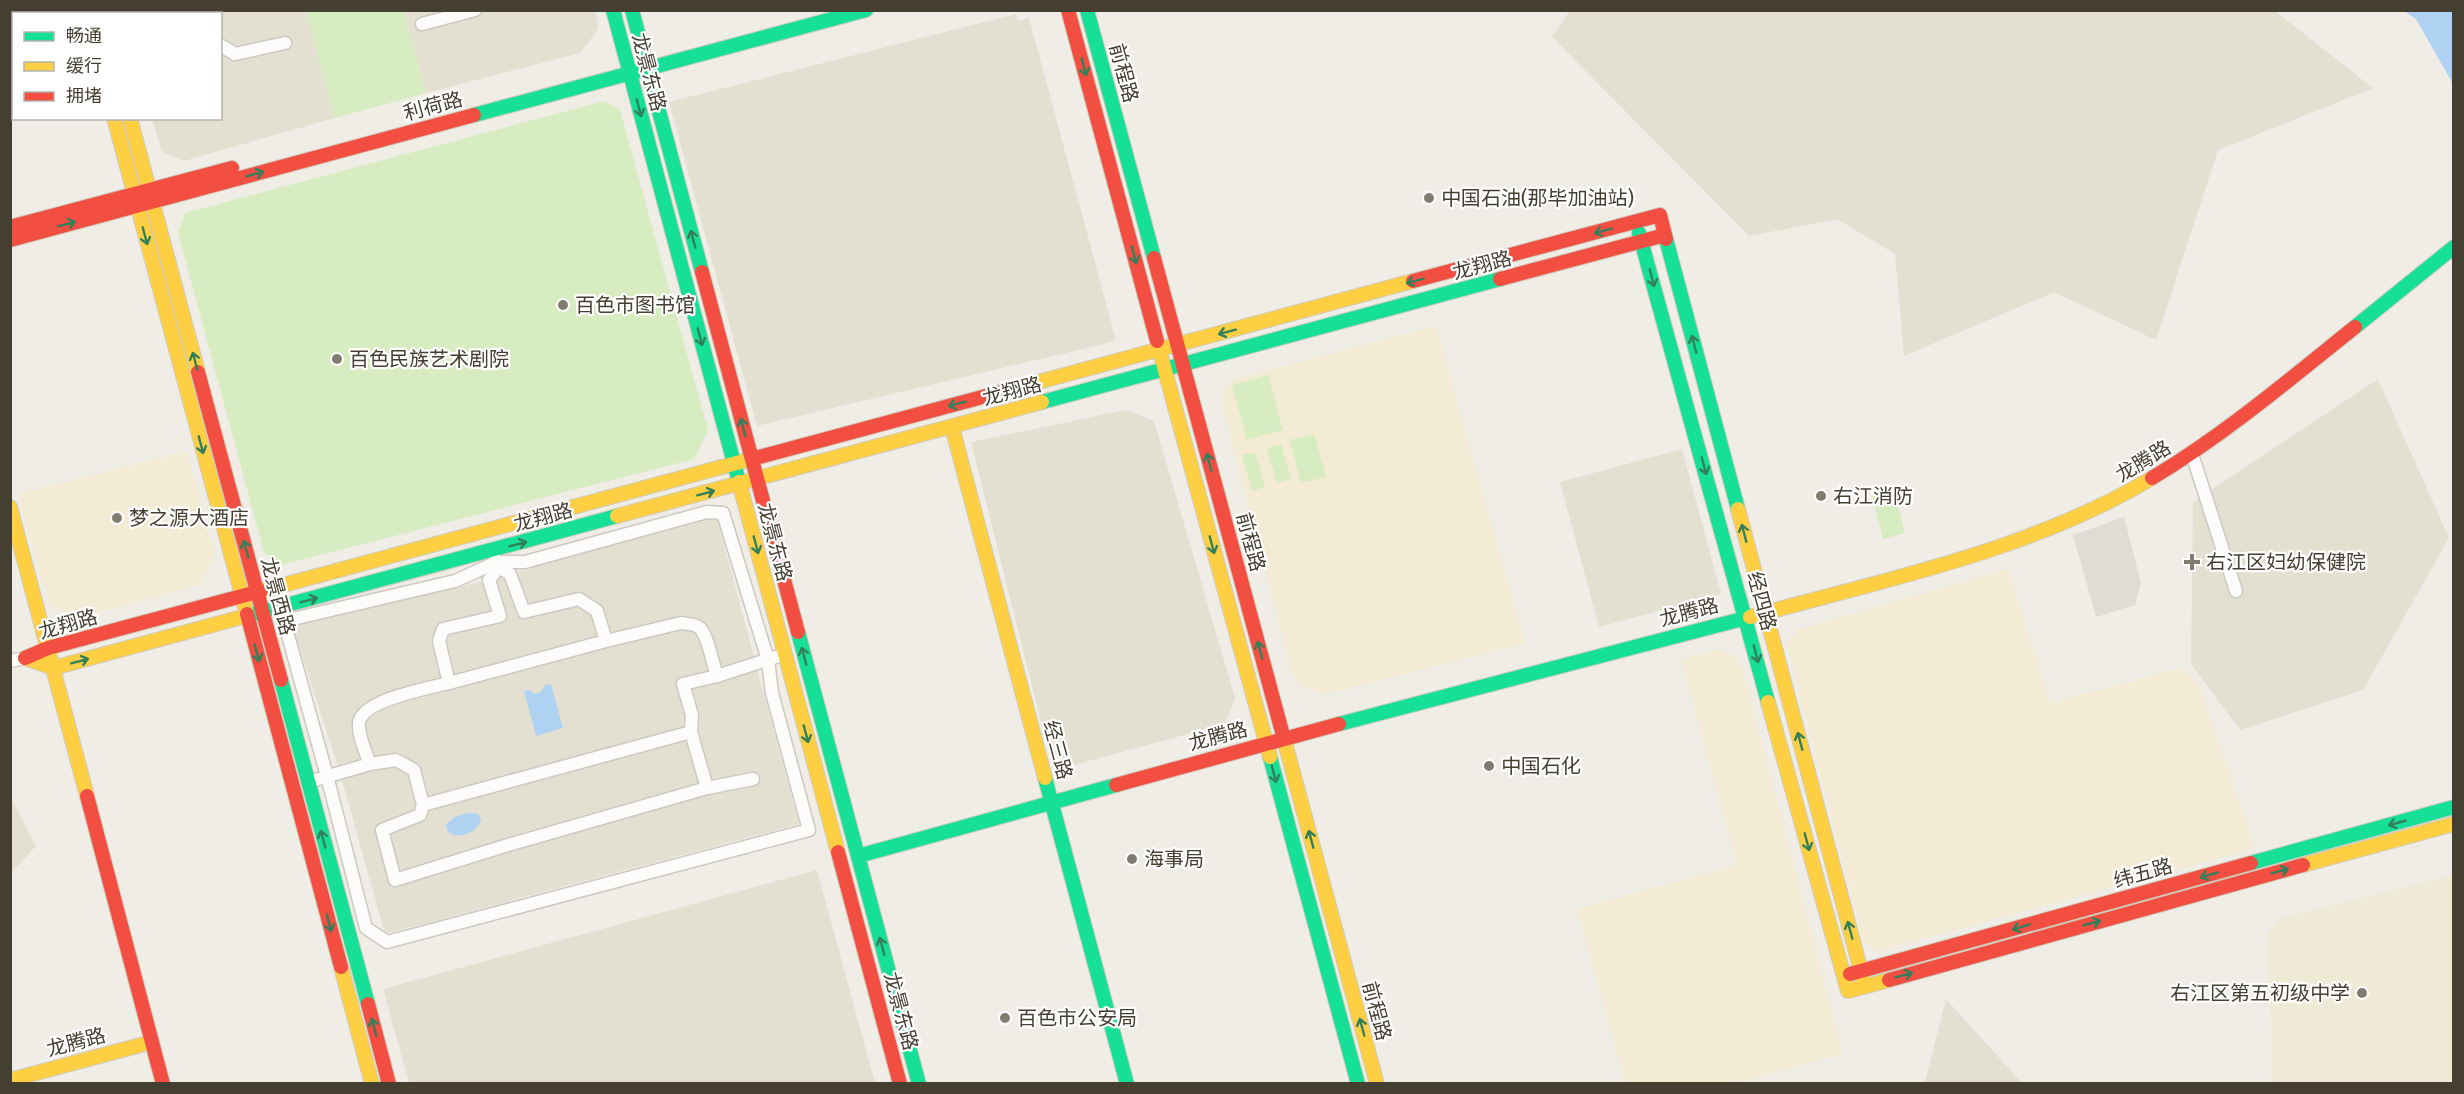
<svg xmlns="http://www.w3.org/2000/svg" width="2464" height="1094" viewBox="0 0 2464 1094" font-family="'Fira Sans','Noto Sans SC',sans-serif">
<rect width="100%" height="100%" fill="#efede5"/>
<path fill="#e4e0d1" d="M1570 10 2275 11 2373 88 2218 150 2156 340 2054 292 1904 356 1895 254 1837 219 1749 236 1552 37Z
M121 11H306L335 118 184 161 162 152 152 119 220 118V14H122Z
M403 11H595L599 28 580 53 426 93Z
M1016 14 1018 21 1029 18 1116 340 1104 344 757 426 669 102Z
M2378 379 2449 538 2363 690 2240 730 2191 664 2193 502Z
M1126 410 1154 421 1235 698 1225 724 1074 765 1048 750 971 442Z
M1682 449 1721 594 1599 627 1560 482Z
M716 515 799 824 385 934 340 773 292 625 489 580Z
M11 798 36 846 11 873H10Z
M817 870 875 1083H409L383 989Z
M1946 999 2022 1083H1925Z"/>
<path fill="#f4ebd5" d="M1436 326 1525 643 1339 691 1320 693 1300 685 1291 670 1221 400 1226 388 1235 379Z
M187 451 215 554 200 585 77 618 50 606 18 494Z
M2008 569 2050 703 2181 668 2200 688 2255 848 1878 951 1864 943 1787 644 1797 630Z
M1719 650 1736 657 1743 670 1843 1054 1736 1083H1625L1577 909 1737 865 1681 660Z"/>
<path fill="#eeead5" d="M2453 875V1083H2271L2272 1049 2267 936 2281 918Z"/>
<path fill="#d7ecc1" d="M306 11H403L426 93 335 118Z
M604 101 620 110 708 430 694 459 281 565 264 552 178 233 185 213Z
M1268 375 1283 430 1247 440 1232 385Z
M1314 434 1326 477 1301 483 1290 440Z
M1281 444 1291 479 1277 483 1267 448Z
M1255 452 1265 487 1252 491 1242 455Z
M1894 491 1905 533 1883 539 1872 496Z"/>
<path fill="#dedcd5" d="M2124 517 2141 583 2135 605 2096 617 2073 535Z"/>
<path fill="#afd1f2" d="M2404 11H2453V84L2416 19Z
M551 684 563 728 536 736 524 691 529 690 533 693H540L545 685Z
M472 813 478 814 481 819C478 833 459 840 448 832L446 826C452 816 461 814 472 813Z"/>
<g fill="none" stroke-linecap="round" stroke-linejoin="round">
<g stroke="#cbc9c1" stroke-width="15">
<path id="street" d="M195 10 196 14
M422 24 475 10
M220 45 235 54 285 43
M2192 454 2236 591
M707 512 723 513 768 660 772 693 809 830 387 942 366 928 327 776 284 621 455 581 497 562H525Z
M496 560 499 567 510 574 524 612 579 599 597 611 606 641 681 623C687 624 696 624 700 628 708 636 713 665 717 676L785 654
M10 661 25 658
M449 683 606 641
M691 732 692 715 683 684 717 676
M370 764 396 760 414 770 423 805 691 732 707 788
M308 782 370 764C366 753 358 736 359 723 361 700 429 688 449 683L439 641 443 629 500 616 489 580 499 567
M423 805 420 815 382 830 395 880 508 845 707 788 753 779"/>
</g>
<g stroke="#cfcbbb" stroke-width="16">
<path id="fast" d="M101 10 102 14
M613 10 739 482
M632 10 702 272
M1087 10 1154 258
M474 115 866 10
M1639 233 1768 702
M1666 239 1738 509
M2355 327 2454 247
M1042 402 1500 279
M246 616 617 516
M798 632 919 1084
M281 680 368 1004
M1339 724 1750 617
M1270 757 1358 1084
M1045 778 1127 1084
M858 856 1116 785
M2251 863 2454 807"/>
</g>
<g stroke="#cfcbbb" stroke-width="16">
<path id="slow" d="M85 10V14
M114 118 247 614
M130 118 198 372
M1157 341 1270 757
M1001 392 1413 281
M952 427 1045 778
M739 482 838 852
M10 507 87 796
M1738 509 1865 986
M617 516 1042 402
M261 591 759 457
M1750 617C1886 579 2030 551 2152 478
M25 658 53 668 246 616
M1768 702 1848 991 1889 980
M1284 739 1377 1084
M2303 865 2454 824
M341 967 372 1084
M10 1080 152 1042"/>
</g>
<g stroke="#cfcbbb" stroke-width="16">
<path id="jam" d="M1068 10 1157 341
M10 227 232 168
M10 240 474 115
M1154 258 1284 739
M702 272 798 632
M1500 279 1665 235
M1413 281 1660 215 1666 239
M198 372 281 680
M759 457 1001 392
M2152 478C2224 435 2289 380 2355 327
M247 614 341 967
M25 658 48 648 261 591
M1116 785 1339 724
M87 796 163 1084
M838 852 900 1084
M1850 974 2251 863
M1889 980 2303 865
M368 1004 389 1084"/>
</g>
<use href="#street" stroke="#fdfcfb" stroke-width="12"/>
<use href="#fast" stroke="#16e098" stroke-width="14"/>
<use href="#slow" stroke="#ffcf43" stroke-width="14"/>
<use href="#jam" stroke="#f24e42" stroke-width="14"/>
</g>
<defs><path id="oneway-shaft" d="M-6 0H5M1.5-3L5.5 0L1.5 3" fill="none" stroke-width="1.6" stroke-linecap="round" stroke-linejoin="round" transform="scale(1.5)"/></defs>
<g stroke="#327f5a">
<use href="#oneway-shaft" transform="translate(1084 67) rotate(75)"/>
<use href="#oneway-shaft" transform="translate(639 108) rotate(75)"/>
<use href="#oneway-shaft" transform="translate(255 174) rotate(-15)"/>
<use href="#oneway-shaft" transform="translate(67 224) rotate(-15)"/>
<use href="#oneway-shaft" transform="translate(1603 231) rotate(165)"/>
<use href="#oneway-shaft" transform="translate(145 236) rotate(75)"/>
<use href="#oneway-shaft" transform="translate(693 239) rotate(-105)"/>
<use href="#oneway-shaft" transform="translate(1134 255) rotate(75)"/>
<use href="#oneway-shaft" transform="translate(1652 278) rotate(75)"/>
<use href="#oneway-shaft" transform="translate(1415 281) rotate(165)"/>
<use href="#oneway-shaft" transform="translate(1227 332) rotate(165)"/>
<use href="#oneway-shaft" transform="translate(700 337) rotate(75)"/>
<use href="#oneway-shaft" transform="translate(1694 344) rotate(-105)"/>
<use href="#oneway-shaft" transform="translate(195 361) rotate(-105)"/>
<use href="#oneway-shaft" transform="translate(957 404) rotate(165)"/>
<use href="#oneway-shaft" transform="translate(743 427) rotate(-105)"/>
<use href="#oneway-shaft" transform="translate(201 445) rotate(75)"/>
<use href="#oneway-shaft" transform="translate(1209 462) rotate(-105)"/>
<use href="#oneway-shaft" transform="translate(1704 466) rotate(75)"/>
<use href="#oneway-shaft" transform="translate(706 493) rotate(-15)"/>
<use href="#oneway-shaft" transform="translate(1744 533) rotate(-105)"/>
<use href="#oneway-shaft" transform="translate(518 544) rotate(-15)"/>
<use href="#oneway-shaft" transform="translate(756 545) rotate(75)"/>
<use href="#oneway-shaft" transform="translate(1212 545) rotate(75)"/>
<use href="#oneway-shaft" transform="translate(246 549) rotate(-105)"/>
<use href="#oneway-shaft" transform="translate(309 600) rotate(-15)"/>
<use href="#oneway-shaft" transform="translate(1260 650) rotate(-105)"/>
<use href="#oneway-shaft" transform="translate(257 653) rotate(75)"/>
<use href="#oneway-shaft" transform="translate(1756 654) rotate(75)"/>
<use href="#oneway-shaft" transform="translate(804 656) rotate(-105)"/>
<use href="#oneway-shaft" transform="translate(80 661) rotate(-15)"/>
<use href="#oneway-shaft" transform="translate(806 734) rotate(75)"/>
<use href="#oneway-shaft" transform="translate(1800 741) rotate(-105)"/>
<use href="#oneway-shaft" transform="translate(1274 774) rotate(75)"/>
<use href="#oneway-shaft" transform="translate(2397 823) rotate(164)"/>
<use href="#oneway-shaft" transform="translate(323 839) rotate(-105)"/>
<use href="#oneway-shaft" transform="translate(1311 839) rotate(-105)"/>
<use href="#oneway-shaft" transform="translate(1807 842) rotate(75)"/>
<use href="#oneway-shaft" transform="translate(2280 871) rotate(-15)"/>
<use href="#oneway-shaft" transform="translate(2209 875) rotate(164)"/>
<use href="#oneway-shaft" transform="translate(329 923) rotate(75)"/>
<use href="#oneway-shaft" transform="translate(2092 923) rotate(-15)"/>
<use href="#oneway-shaft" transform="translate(2021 927) rotate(164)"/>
<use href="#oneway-shaft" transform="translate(1850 930) rotate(-105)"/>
<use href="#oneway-shaft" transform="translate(882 946) rotate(-105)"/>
<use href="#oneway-shaft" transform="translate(1904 975) rotate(-15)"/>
<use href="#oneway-shaft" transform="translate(374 1027) rotate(-105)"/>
<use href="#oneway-shaft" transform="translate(1362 1027) rotate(-105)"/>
</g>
<g fill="#807c70" stroke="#fff" stroke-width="2">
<circle cx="1429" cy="198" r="6"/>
<circle cx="563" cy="305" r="6"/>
<circle cx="337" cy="359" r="6"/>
<circle cx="1821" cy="496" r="6"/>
<circle cx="117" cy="518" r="6"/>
<path d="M2189 553h6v6h6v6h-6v6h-6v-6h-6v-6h6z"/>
<circle cx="1489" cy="766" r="6"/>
<circle cx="1132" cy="859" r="6"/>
<circle cx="2362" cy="993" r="6"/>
<circle cx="1005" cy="1018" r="6"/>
</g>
<g text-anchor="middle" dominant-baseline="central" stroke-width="4.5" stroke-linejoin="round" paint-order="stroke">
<g font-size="20" fill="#443f31" stroke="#fff">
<text transform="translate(649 72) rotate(75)">龙景东路</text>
<text transform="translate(1124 73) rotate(75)">前程路</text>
<text transform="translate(433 106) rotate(-15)">利荷路</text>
<text transform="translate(1482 265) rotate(-15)">龙翔路</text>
<text transform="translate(1012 391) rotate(-15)">龙翔路</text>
<text transform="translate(2143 461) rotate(-31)">龙腾路</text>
<text transform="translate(543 517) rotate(-15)">龙翔路</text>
<text transform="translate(775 542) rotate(75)">龙景东路</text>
<text transform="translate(1251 542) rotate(75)">前程路</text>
<text transform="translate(278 596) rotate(75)">龙景西路</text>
<text transform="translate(1762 601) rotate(75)">经四路</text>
<text transform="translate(1689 612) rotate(-15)">龙腾路</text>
<text transform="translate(68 624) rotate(-16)">龙翔路</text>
<text transform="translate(1218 736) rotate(-15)">龙腾路</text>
<text transform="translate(1058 750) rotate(75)">经三路</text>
<text transform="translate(2143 873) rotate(-16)">纬五路</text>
<text transform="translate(901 1011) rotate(75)">龙景东路</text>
<text transform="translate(1377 1011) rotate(75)">前程路</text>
<text transform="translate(76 1042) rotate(-15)">龙腾路</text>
</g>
<g font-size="20" fill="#443f31" stroke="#fff" text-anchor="start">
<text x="1441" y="198">中国石油(那毕加油站)</text>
<text x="575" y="305">百色市图书馆</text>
<text x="349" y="359">百色民族艺术剧院</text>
<text x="1833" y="496">右江消防</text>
<text x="129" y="518">梦之源大酒店</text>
<text x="2206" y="562">右江区妇幼保健院</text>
<text x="1501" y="766">中国石化</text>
<text x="1144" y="859">海事局</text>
<text x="2350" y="993" text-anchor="end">右江区第五初级中学</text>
<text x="1017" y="1018">百色市公安局</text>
</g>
</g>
<rect width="2464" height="1094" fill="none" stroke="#443f31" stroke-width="24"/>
<rect x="12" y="12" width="210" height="108" fill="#ffffff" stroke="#b4b2ad" stroke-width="1.5"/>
<rect x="24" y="32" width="30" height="9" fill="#16e098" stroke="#b4b2ad" stroke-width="1.5"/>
<text x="66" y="42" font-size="18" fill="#443f31">畅通</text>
<rect x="24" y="62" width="30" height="9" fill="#ffcf43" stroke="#b4b2ad" stroke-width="1.5"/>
<text x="66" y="72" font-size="18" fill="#443f31">缓行</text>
<rect x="24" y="92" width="30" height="9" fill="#f24e42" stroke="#b4b2ad" stroke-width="1.5"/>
<text x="66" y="102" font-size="18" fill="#443f31">拥堵</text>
</svg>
